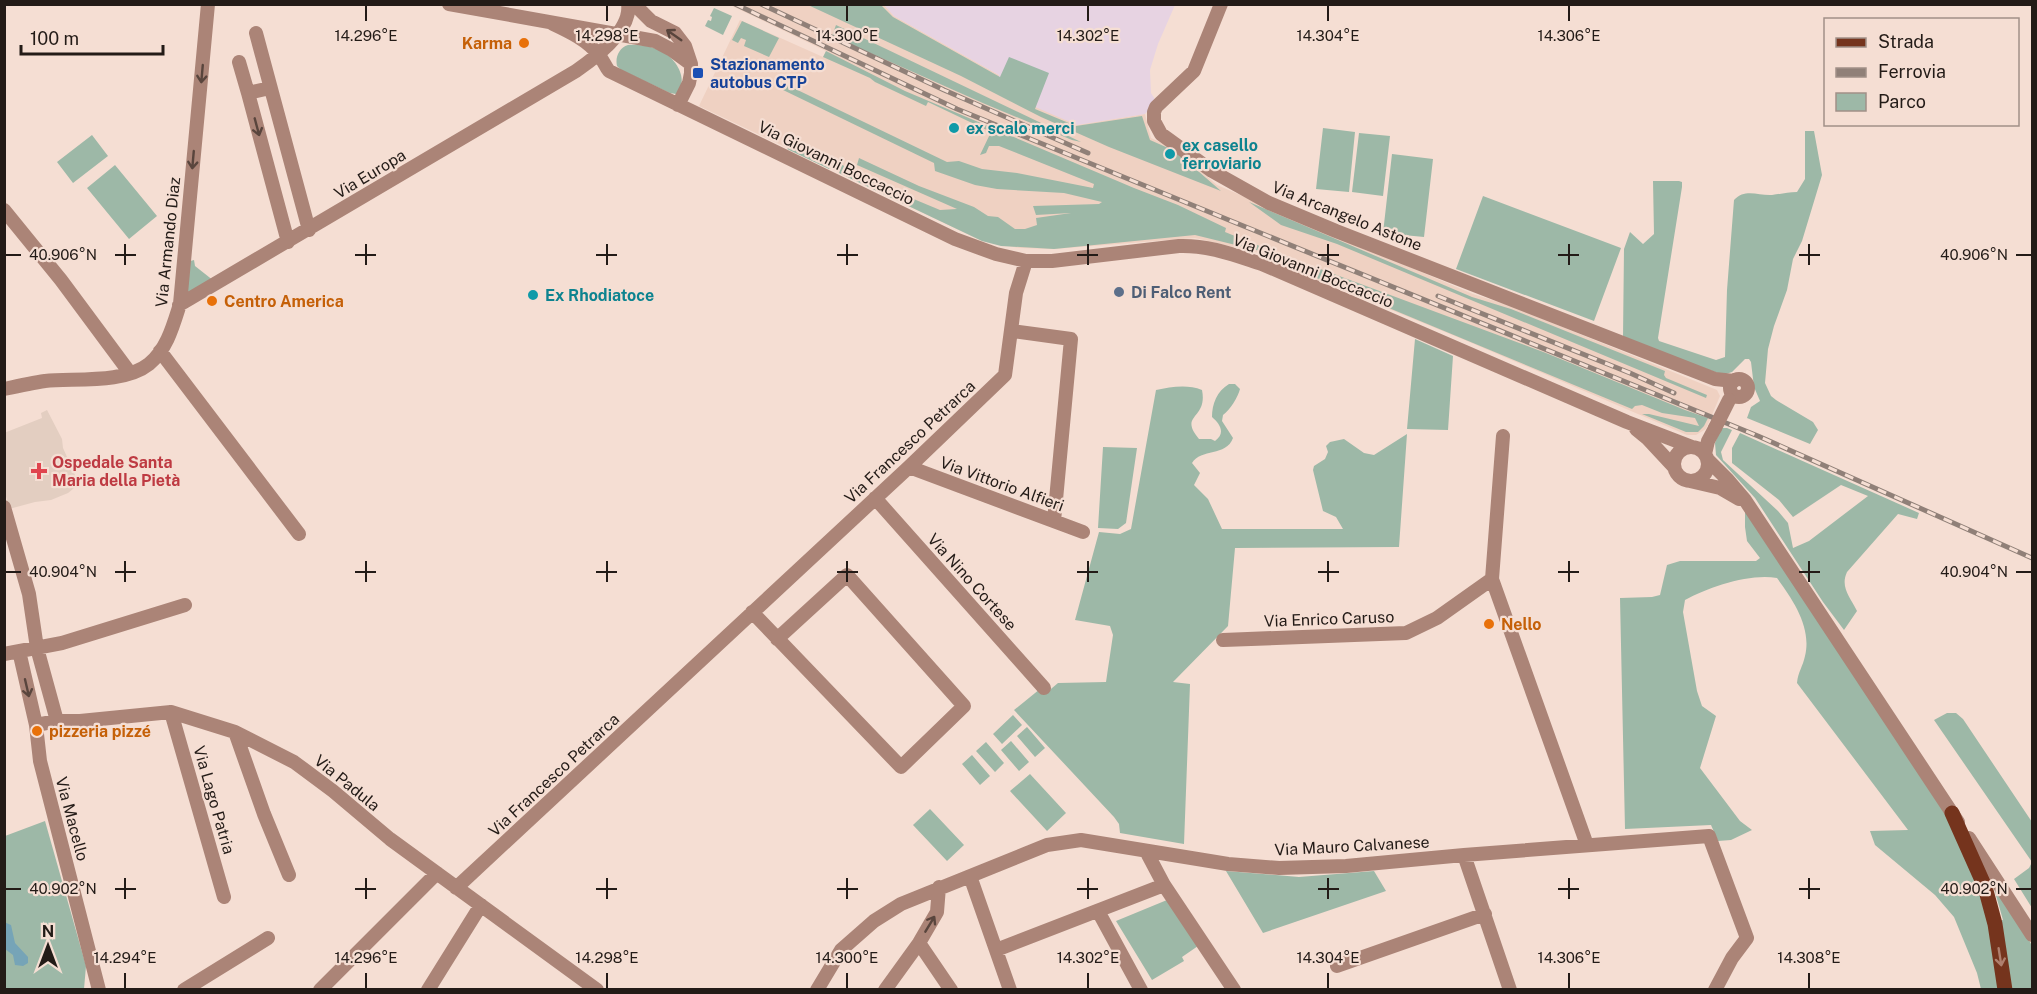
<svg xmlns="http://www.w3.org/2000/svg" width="2037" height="994" viewBox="0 0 2037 994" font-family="'Public Sans',sans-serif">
<rect width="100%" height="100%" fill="#f5ded3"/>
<path fill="#efd1c2" d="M730 5H884L894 16 999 75 1077 125 1145 114 1151 138 1175 149 1217 185 1473 294 1511 306 1717 390 1720 396 1706 429 1696 435H1687L1467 341 1294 270 1285 262 1259 253 1195 238 1054 249 1020 248 982 241 699 106 740 20 823 57 826 51Z"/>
<path fill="#e7d3e2" d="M884 5H1175L1158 44 1150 70 1151 93 1156 101 1145 114 1077 125 993 89 999 75 894 16Z"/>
<path fill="#e3cec1" d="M47 410 62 439 63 448 79 484 68 493 51 500 35 502 9 509 5 492 4 433 42 418 41 413Z"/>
<path fill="#9db8a7" d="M808 5H881L893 17 1000 77 1009 57 1049 73 1035 109 1076 126 1142 116 1150 140 1175 151 1221 191 1109 147 1041 117 961 76Z
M714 8 732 16 723 35 705 26 708 20 711 21 712 17 710 16Z
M742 21 779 38 769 57 744 46 746 40 741 38 738 43 732 40Z
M836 25 1081 142 1072 140 985 104 832 36Z
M628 45C639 44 651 46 661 51 676 58 690 80 676 94L670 93 621 70 617 66C615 57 619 48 628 45Z
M826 51 905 91 1134 188 1178 205 1226 228 1225 232 1272 251 1546 353 1685 410 1708 418 1704 426 1698 432H1686L1642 414H1649L1699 426 1695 418 1662 413 1642 405 1635 406 1632 409 1295 269 1285 260 1260 251 1195 235 1054 249 1001 246 982 241 839 173 841 168 832 164 829 169 787 149 796 143 916 200 940 210 957 209 857 165 859 158 919 186 974 207 988 216 998 217 1015 229H1025L1037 225 1036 218 1071 213 1036 215 1033 206 1099 204 1102 202 1064 193 997 189 975 185 935 171 934 163 781 89 783 83 947 162 959 161 982 169 1017 173 1093 188 1094 184 999 146H989L986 153 980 155 991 132 928 102 926 106 875 82 870 78 823 57Z
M1323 128 1355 132 1349 192 1316 189Z
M1805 131H1814L1822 175 1802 241 1793 259 1787 290 1774 326 1768 349 1765 383 1771 396 1776 400 1813 422 1818 430 1810 444 1747 418 1751 407 1760 401 1754 387 1751 362 1749 359H1745L1732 372 1723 375 1623 338 1624 249 1630 232 1643 244 1654 234 1653 181H1679L1682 182V187L1658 338 1659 341 1716 360 1725 357 1727 290 1734 200C1745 188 1759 196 1772 195 1781 194 1788 192 1797 192L1805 179Z
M1359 133 1390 136 1383 196 1352 192Z
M92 135 108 156 73 183 57 162Z
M1392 154 1433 159 1424 237 1383 233Z
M115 165 157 216 129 239 87 188Z
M1483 196 1621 248 1594 321 1456 269Z
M1249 202 1472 297 1511 309 1665 371 1664 375 1666 378 1707 395 1706 398 1337 244 1281 225Z
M194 260 195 266 214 281 187 298V262Z
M1415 339 1453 356 1448 430 1407 429Z
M1229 384H1235L1240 389C1238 397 1230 410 1223 415L1222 421 1233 438C1226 457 1201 448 1192 463L1200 473 1194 485 1208 499 1222 529H1343L1336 517 1323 511 1313 470 1314 466 1325 459 1328 452 1326 446 1330 442 1344 439 1364 453 1374 455 1407 434 1399 547 1235 548 1228 626 1173 682 1190 684 1184 844 1120 833 1119 824 1114 817 1014 710 1040 689 1045 694 1058 683 1106 682 1113 635 1110 626 1075 620 1099 532 1120 534 1131 529 1156 390C1171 387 1187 384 1202 390 1208 420 1178 414 1199 439H1211L1215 441C1226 433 1220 424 1212 417 1212 404 1217 391 1229 384Z
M1721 428H1727L1732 430 1721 452 1723 460 1778 511 1788 523 1793 548 1809 541 1868 496 1841 485 1793 517 1779 500 1732 463V448L1740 433 1919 513 1917 519 1898 514 1847 572C1840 587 1850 597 1857 611L1844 630 1823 602 1755 498 1716 455 1715 443Z
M1103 447 1137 448 1126 523 1118 529 1098 528Z
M1745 511 1944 809 1969 857 1990 922 2003 920 1993 885 2029 940 2032 946V989H1981L1977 973 1954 917 1935 895 1875 845 1870 831 1908 830 1797 683C1798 672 1803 666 1805 656 1812 627 1793 600 1777 578 1750 573 1709 587 1685 600L1683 612 1697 691 1702 706 1716 716 1700 768 1740 821 1752 830 1731 840 1718 841 1711 825 1625 829 1620 598 1652 597 1660 595 1667 565 1680 561H1756L1760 558 1747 541 1745 527Z
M1947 713H1956L1963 719 2032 822V908L2014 879 2029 868 2032 862 1934 720Z
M1013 715 1022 725 1002 744 993 734Z
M1027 727 1045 748 1035 757 1017 736Z
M1011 741 1029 762 1019 771 1001 750Z
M986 742 1004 763 995 772 976 751Z
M972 755 990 776 980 785 962 764Z
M1030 774 1066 813 1047 831 1010 791Z
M930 809 964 845 947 861 913 825Z
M45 821 86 966 84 989 5 990V836Z
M1226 871 1299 877 1374 871 1386 891 1263 933Z
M1167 900 1198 946 1182 957 1184 961 1152 980 1116 921Z"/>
<path fill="#76a4b7" d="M4 922 11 925 15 943 28 957V963L23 966 15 965 13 955 5 949Z"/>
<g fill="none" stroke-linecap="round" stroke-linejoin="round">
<path stroke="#ab8477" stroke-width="14" d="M449 4 655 41 672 50 691 64
M634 4 651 21 675 33 685 46 691 64V73L689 83 678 105
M1221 4 1194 71 1156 107 1154 112V121L1161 134 1212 171 1269 203 1336 231 1715 379 1734 381
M553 24C570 32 587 40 599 55 603 60 605 66 609 71L955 239 996 254 1026 261H1052L1179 246C1209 245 1234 255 1262 264L1627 422 1692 447
M256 33 309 230
M239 62 248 93
M270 88 248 93 288 242
M4 210 61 280 130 373
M179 305 576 71C595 58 632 30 628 4
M1012 331 1071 339 1054 521
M160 351 299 534
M1730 388a9 9 0 1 1 18 0a9 9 0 1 1-18 0Z
M4 389C18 386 32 383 45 381 75 378 124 384 149 364 167 349 173 326 180 304L208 4
M1636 429 1647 438 1674 467
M1674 464a17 17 0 1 1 34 0a17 17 0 1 1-34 0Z
M1705 454 1708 441 1715 428
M1707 459 1728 480 1745 500 1958 822
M909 467 1083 532
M1690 481 1720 488 1739 499
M875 498 1044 688
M4 507 29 594 37 648 57 721
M1492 579 1503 436
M752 612 901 767 964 706 847 575 777 639
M1223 640 1406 633 1437 618 1492 579 1587 845
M19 651 36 725 40 761 99 990
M4 654 62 643 185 605
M171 712 224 897
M36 725 57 721H80L171 712 235 732 294 762 333 791 390 839 597 990
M235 732 264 814 289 875
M1969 838 2032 935
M1146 851 1164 885 1234 990
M1464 855 1510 990
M970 876 1010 990
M456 888 909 467 1005 375 1016 293 1026 261
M1098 911 1141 990
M919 943 951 990
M996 950 1164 885
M1337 966 1485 914
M184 990 268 938
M320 990 437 873
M428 990 481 905
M817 990 841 950 874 921 901 904 1047 845 1081 840 1228 864 1279 868 1346 866 1464 855 1709 836 1747 938 1732 958 1715 990
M885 990 919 943 937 912 939 887"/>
<path stroke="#75341d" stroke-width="15" d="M1952 813 1985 887 1995 924 2005 990"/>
<g stroke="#908078" stroke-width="5">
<path id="rail" d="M735 4 957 109 1758 436 2032 558
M761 4 944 90 1088 153
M1438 296 1630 373 1674 393"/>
</g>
<use href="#rail" stroke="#f5ded3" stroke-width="3" stroke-dasharray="9" stroke-linecap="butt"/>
<path stroke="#ab8477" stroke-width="14" d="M1715 428 1729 400"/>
</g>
<defs><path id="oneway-shaft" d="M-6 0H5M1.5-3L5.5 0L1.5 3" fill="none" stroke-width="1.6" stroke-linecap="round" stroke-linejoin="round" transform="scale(1.5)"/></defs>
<g stroke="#59453d">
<use href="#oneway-shaft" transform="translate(674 35) rotate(-145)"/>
<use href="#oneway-shaft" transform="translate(202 74) rotate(95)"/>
<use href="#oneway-shaft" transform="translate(257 127) rotate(75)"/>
<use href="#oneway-shaft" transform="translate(193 160) rotate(95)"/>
<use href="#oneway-shaft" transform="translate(27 688) rotate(77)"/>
<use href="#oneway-shaft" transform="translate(930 924) rotate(-59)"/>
</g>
<use stroke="#af806f" href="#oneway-shaft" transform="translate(2000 957) rotate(81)"/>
<path fill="none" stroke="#231b17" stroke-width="2" d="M366 6V21M607 6V21M847 6V21M1088 6V21M1328 6V21M1569 6V21M125 244V265M366 244V265M607 244V265M847 244V265M1088 244V265M1328 244V265M1569 244V265M1809 244V265M6 255H21M115 255H136M355 255H376M596 255H617M837 255H858M1077 255H1098M1318 255H1339M1558 255H1579M1799 255H1820M2016 255H2031M125 561V582M366 561V582M607 561V582M847 561V582M1088 561V582M1328 561V582M1569 561V582M1809 561V582M6 572H21M115 572H136M355 572H376M596 572H617M837 572H858M1077 572H1098M1318 572H1339M1558 572H1579M1799 572H1820M2016 572H2031M125 878V899M366 878V899M607 878V899M847 878V899M1088 878V899M1328 878V899M1569 878V899M1809 878V899M6 889H21M115 889H136M355 889H376M596 889H617M837 889H858M1077 889H1098M1318 889H1339M1558 889H1579M1799 889H1820M2016 889H2031M125 973V988M366 973V988M607 973V988M847 973V988M1088 973V988M1328 973V988M1569 973V988M1809 973V988"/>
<g fill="#e8710a" stroke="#f5ded3" stroke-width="2">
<circle cx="524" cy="43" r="6"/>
<circle cx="212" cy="301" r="6"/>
<circle cx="1489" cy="624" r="6"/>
<circle cx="37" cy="731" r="6"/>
</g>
<rect fill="#1a4fb4" stroke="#f5ded3" stroke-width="2" x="692" y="67" width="12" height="12" rx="3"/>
<g fill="#0f9aa8" stroke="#f5ded3" stroke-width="2">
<circle cx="954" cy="128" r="6"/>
<circle cx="1170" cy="154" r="6"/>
<circle cx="533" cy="295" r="6"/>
</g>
<circle fill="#5c6f8a" stroke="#f5ded3" stroke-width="2" cx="1119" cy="292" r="6"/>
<path fill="#e0444e" stroke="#f5ded3" stroke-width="2" d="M36 462h6v6h6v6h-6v6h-6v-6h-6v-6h6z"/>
<g text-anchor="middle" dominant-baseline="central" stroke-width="4.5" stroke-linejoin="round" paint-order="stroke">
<g font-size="16" font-weight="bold" fill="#c56008" stroke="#f5ded3" text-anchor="start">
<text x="512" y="43" text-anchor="end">Karma</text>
<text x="224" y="301">Centro America</text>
<text x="1501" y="624">Nello</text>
<text x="49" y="731">pizzeria pizzé</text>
</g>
<g font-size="16" font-weight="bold" fill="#164399" stroke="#f5ded3" text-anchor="start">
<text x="710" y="64">Stazionamento<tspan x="710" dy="18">autobus CTP</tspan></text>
</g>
<g font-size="16" font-weight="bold" fill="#0d838f" stroke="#f5ded3" text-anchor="start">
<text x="966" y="128">ex scalo merci</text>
<text x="1182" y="145">ex casello<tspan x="1182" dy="18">ferroviario</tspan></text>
<text x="545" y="295">Ex Rhodiatoce</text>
</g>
<g font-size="16" fill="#231b17" stroke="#f5ded3">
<text transform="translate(836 163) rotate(26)">Via Giovanni Boccaccio</text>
<text transform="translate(370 174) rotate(-31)">Via Europa</text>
<text transform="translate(1347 216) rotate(22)">Via Arcangelo Astone</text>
<text transform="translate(168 242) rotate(-84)">Via Armando Diaz</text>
<text transform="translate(1313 271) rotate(22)">Via Giovanni Boccaccio</text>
<text transform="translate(910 442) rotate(-43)">Via Francesco Petrarca</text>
<text transform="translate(1002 484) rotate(20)">Via Vittorio Alfieri</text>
<text transform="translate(972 582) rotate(48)">Via Nino Cortese</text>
<text transform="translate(1329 619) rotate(-2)">Via Enrico Caruso</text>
<text transform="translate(554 775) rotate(-43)">Via Francesco Petrarca</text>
<text transform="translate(347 783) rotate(39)">Via Padula</text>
<text transform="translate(214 800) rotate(74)">Via Lago Patria</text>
<text transform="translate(72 819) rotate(75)">Via Macello</text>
<text transform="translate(1352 846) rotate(-3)">Via Mauro Calvanese</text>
</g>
<g font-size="16" font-weight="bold" fill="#4e5e75" stroke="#f5ded3" text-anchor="start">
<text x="1131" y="292">Di Falco Rent</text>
</g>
<g font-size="16" font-weight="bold" fill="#be3a42" stroke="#f5ded3" text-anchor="start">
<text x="52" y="462">Ospedale Santa<tspan x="52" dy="18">Maria della Pietà</tspan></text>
</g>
</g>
<g font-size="15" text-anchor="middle" fill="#231b17" stroke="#f5ded3" stroke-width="4.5" stroke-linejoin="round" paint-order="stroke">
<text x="366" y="41">14.296°E</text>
<text x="607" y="41">14.298°E</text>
<text x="847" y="41">14.300°E</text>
<text x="1088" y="41">14.302°E</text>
<text x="1328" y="41">14.304°E</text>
<text x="1569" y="41">14.306°E</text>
<text x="63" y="260">40.906°N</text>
<text x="1974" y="260">40.906°N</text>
<text x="63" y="577">40.904°N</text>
<text x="1974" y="577">40.904°N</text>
<text x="63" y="894">40.902°N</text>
<text x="1974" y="894">40.902°N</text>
<text x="125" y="963">14.294°E</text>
<text x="366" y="963">14.296°E</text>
<text x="607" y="963">14.298°E</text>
<text x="847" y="963">14.300°E</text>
<text x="1088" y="963">14.302°E</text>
<text x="1328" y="963">14.304°E</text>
<text x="1569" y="963">14.306°E</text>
<text x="1809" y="963">14.308°E</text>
</g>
<rect width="2037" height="994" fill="none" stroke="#231b17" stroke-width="12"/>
<rect x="1824" y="18" width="195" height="108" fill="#f5ded3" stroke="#a19088" stroke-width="1.5"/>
<rect x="1836" y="38" width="30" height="9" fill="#75341d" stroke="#a19088" stroke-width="1.5"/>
<text x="1878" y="48" font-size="18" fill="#231b17">Strada</text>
<rect x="1836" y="68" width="30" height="9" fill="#908078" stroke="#a19088" stroke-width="1.5"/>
<text x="1878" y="78" font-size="18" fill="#231b17">Ferrovia</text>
<rect x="1836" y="93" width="30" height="18" fill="#9db8a7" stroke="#a19088" stroke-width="1.5"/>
<text x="1878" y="108" font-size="18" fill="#231b17">Parco</text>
<g transform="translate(48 946)" stroke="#f5ded3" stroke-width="4.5" paint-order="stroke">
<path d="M0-4.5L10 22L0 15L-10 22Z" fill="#231b17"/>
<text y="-9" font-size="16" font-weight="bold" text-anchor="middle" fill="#231b17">N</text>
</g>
<path d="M21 45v9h142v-9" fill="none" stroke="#231b17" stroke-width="3"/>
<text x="30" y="45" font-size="18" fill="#231b17" stroke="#f5ded3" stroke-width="4.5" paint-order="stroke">100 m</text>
</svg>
